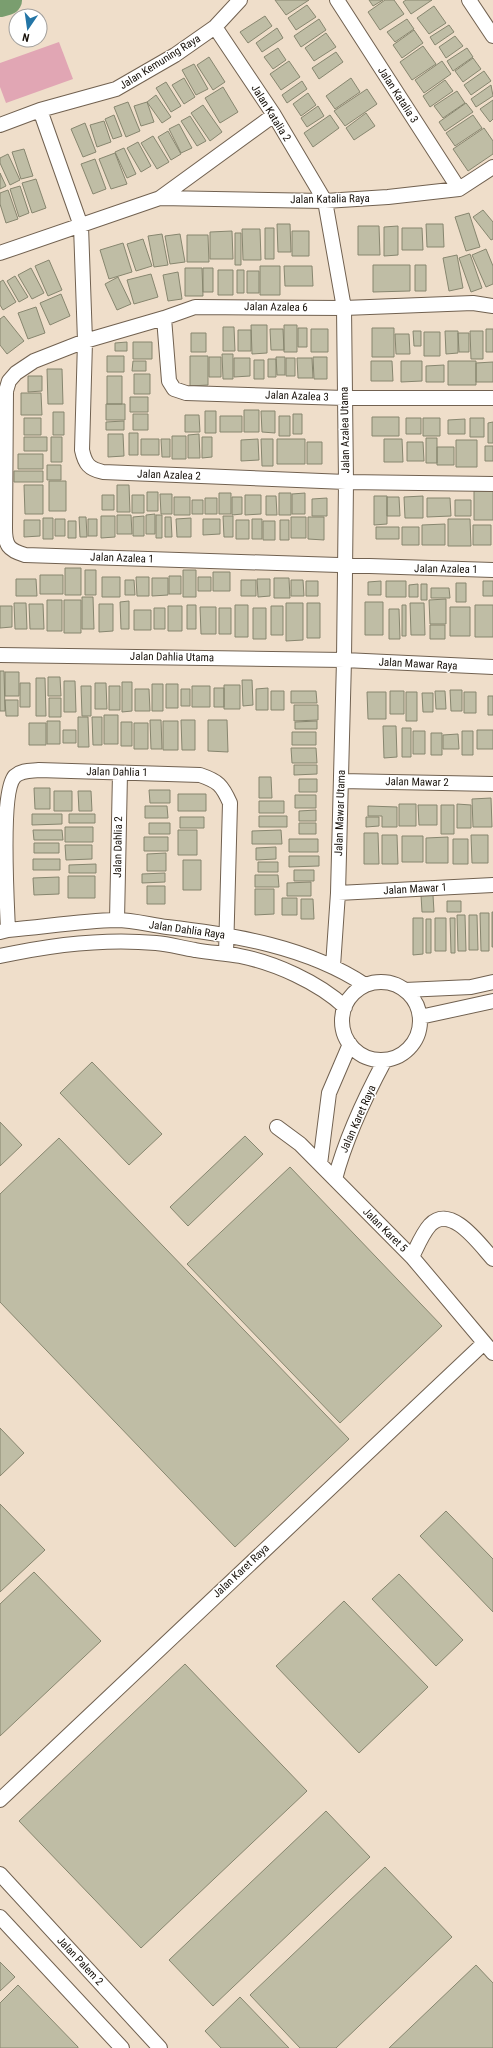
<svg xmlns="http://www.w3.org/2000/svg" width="493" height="2048" viewBox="0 0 493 2048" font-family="'Roboto Condensed',sans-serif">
<rect width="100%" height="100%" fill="#efdeca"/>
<path fill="#e1a6b4" d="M59 42 73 79 6 103 0 87V63Z"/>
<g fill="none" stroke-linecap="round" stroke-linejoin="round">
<path stroke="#7a9e6f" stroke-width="30" d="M0 2 7 0"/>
</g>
<path fill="#bfbda5" stroke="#87866f" d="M275 0H309L286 15Z
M369 0H383L373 6Z
M385 0H394L404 14 380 30 368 12Z
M406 0H432L411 14 403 2Z
M307 5 316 17 296 30 288 18Z
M434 6 446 23 429 34 417 18Z
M265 16 272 26 248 43 240 32Z
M319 19 326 30 301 47 294 36Z
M407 19 414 29 395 42 387 32Z
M449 25 454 32 435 45 430 37Z
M277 28 283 38 262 52 256 43Z
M414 30 423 43 402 58 393 45Z
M326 33 336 47 314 61 305 48Z
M455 36 463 46 446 58 439 47Z
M423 46 436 64 412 80 400 62Z
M278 48 286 60 273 69 264 57Z
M467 48 473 57 453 71 447 61Z
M336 52 343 62 319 79 312 68Z
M209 57 225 82 213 90 197 65Z
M473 58 481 69 463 82 455 71Z
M289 61 300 77 281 90 270 74Z
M442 61 451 74 424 93 415 80Z
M194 64 208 89 196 95 182 70Z
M484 71 491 81 471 95 464 85Z
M184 78 195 97 184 104 172 85Z
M351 78 360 92 335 109 326 96Z
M445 80 453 91 430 107 423 96Z
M302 81 307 89 287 103 282 95Z
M166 82 181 106 171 112 156 88Z
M491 85 493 96 476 107 471 99Z
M223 87 238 112 220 123 205 98Z
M367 89 377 104 345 126 334 111Z
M457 91 465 103 443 118 434 106Z
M308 93 316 105 301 116 293 104Z
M156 95 171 117 162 123 147 102Z
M493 100V119L490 122 480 109Z
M128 102 140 131 126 137 114 107Z
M147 102 154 122 141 126 134 106Z
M466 103 473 112 445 131 439 122Z
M203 105 222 132 210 141 191 113Z
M318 106 324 116 307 127 301 118Z
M366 113 375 126 354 140 346 128Z
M114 115 122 136 113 139 105 119Z
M330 115 339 128 313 147 304 133Z
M473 115 482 128 455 146 446 133Z
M190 116 206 141 197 146 181 121Z
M104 121 111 142 97 147 90 125Z
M85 123 96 152 83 157 71 129Z
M179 124 192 148 181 153 169 129Z
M484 128 493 141V154L468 171 453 149Z
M168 131 181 154 171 160 158 137Z
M153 136 169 162 157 169 141 143Z
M138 142 151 166 141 172 127 148Z
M124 148 136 174 127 178 115 152Z
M24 149 33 176 21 179 12 152Z
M115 153 127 184 111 189 99 159Z
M8 154 20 180 10 185 0 163V158Z
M95 159 106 189 93 194 81 164Z
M0 173 6 186 0 189Z
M36 179 46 208 32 213 22 183Z
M20 186 29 213 19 217 10 189Z
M8 190 18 219 6 223 0 204V193Z
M483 210 493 222V239L491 240 473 217Z
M469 213 480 247 466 251 455 217Z
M277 224H290L291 252H278Z
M426 224H443L444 247H427Z
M358 226H379L380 255H358Z
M398 226V255L384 256V227Z
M265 228H274V259H265Z
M402 228H422L423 250H402Z
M242 229H260L261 260H243Z
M232 231 233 259H210V232Z
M292 231H309V256H292Z
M235 233H241V265H235Z
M162 234 168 265 154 267 148 236Z
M180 234 185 262 170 264 165 236Z
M187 235H208L209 262H187Z
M143 239 152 266 136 271 127 244Z
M123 243 132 272 109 279 100 250Z
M486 249 493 266V284L486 287 472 255Z
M470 254 482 288 471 292 459 258Z
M457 255 463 288 449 291 443 258Z
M49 260 62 290 48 296 35 266Z
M373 265H410V291L373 292Z
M415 265H426V291H415Z
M260 266H280V295H260Z
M284 266H312L313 286H285Z
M31 268 44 293 32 299 18 275Z
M185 268H202L203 296H185Z
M203 268H213V292H203Z
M218 270H233V295H218Z
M237 270H244V293H237Z
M247 271H259V293H247Z
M178 272 182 299 168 301 163 275Z
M151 274 158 297 134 304 127 280Z
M15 276 28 297 19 302 7 281Z
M118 277 131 304 117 310 105 284Z
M3 280 16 302 3 310 0 305V282Z
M61 294 70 316 50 325 40 303Z
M36 307 45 333 28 339 18 313Z
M4 316 24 341 7 354 0 345V319Z
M251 325H267V353L252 354Z
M284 325H297V352H284Z
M223 327H234L235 351H223Z
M298 328H307V347H298Z
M372 328H394V357H372Z
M270 329H283L284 350H271Z
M311 329H328V352H311Z
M486 329H493V352H486Z
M238 330H251V351H238Z
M413 331H421V346H414Z
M445 331H458V353L446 354Z
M470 331H483V359H471Z
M424 332H440V356H424Z
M191 333H206V352H191Z
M458 333H469V352H459Z
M395 334H409L410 354H396Z
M127 342V351H115V343Z
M133 342H152V359H133Z
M222 354H233V379H223Z
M107 356H124V372H107Z
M190 356H208V385L190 386Z
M209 357H221V377H209Z
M276 357H285V375H277Z
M313 357H327V379H314Z
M234 358H250V376L234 377Z
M286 358H295V376H286Z
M297 358H312L313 378H298Z
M268 359H276V377H268Z
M254 360H264V379H254Z
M133 361H146V371H132Z
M371 361H392L393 381H371Z
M401 361H422V381L401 382Z
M448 361H476V385H448Z
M493 362V382H476V363Z
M444 365V382H426V366Z
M47 369H62L63 404H48Z
M134 374H150V394H134Z
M28 376H42V391L28 392Z
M107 376H122V404H107Z
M21 393H41L42 415H21Z
M130 397H148V412H130Z
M106 404H125V420H106Z
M244 410H259V432H244Z
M205 411H216V433H205Z
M261 411H275V433L262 432Z
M53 412H64V435H53Z
M133 414H148V430H133Z
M293 414H302V434H293Z
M185 415H199L200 432H185Z
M220 416H242V432H220Z
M279 416H290V436H279Z
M372 417H399V436H372Z
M24 418H41V435H24Z
M406 418H421V434H406Z
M423 418H440V436H423Z
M470 418H484V437H470Z
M465 419V434H448V420Z
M124 421V430H106V422Z
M493 422V443H488V423Z
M129 433H138V455H129Z
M108 434H123L124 456 108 457Z
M199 434 200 458H188V435Z
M172 436H186V459H172Z
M24 437H47V451H24Z
M51 437H62V462H51Z
M202 437H212V457L202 458Z
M426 438H437V463H426Z
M141 439H159V455H141Z
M161 439H170V457H162Z
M258 439 259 460 241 461V440Z
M261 439H273V466H262Z
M277 439H305V464H277Z
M384 439H402L403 462H384Z
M456 440H477V467H456Z
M307 442H322V464H307Z
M407 442H423L424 461H407Z
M485 446H493V461H485Z
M437 447H454V465H437Z
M18 454H43V469H18Z
M47 465H61V480H47Z
M14 471H43V482H14Z
M49 481H66V511H49Z
M24 485H43V514H25Z
M117 485H129L130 512H117Z
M474 491H493V520H474Z
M147 492H158V511H147Z
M219 493H231V514H219Z
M279 493H291V515H279Z
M305 493V514H292V494Z
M160 494H172V514H161Z
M102 495H114V510H102Z
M132 495H144V513H132Z
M245 495H261V514L245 515Z
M266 496H276L277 515H266Z
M374 496H387V524L374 525Z
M423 496V518H405L404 497Z
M174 497H190V515H174Z
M232 497H242V514L232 515Z
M387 497H399L400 516H387Z
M205 498H217V514H205Z
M327 498V516H312V499Z
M427 498H450L451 516 427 517Z
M192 500H203V514H192Z
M455 500H471V516H455Z
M155 514V534H146V515Z
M117 515H131L132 534H117Z
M156 515H162V538H156Z
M101 516H115V537L101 538Z
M144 516V536H133V517Z
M223 516H233V537H224Z
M79 517H86L87 537H80Z
M165 517H171L172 537H165Z
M291 517H306V538H291Z
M308 517H324V540L308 539Z
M43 518H53V539H43Z
M191 518V537H177L176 519Z
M55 519H65V536H55Z
M88 519H97V536H88Z
M203 519H220V534L203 535Z
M252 519H262V539H252Z
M448 519H470L471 546H448Z
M24 520H40V536L24 537Z
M236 520H249V539H236Z
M280 520H289V540H280Z
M68 521H76V538H68Z
M263 521H275V540H263Z
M445 524V545H422V525Z
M473 525H491V545H473Z
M376 527H399V539H376Z
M402 527H419V545H402Z
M65 568H81V595H65Z
M85 570H96V595H85Z
M183 570H196V597H183Z
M213 572H230V591H213Z
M40 575H63V594H40Z
M169 576H181V594H169Z
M102 577H120V597H102Z
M136 577H149V596H137Z
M198 577H211V591H198Z
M152 578H168V595L152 596Z
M274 578H289L290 598H274Z
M16 579H36L37 596H16Z
M257 579H270V596L258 597Z
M125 580H134L135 595H125Z
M241 580H256V596H241Z
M291 580H303L304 596H291Z
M306 581H318V596H306Z
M381 581V595H368V582Z
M386 581H406V597H386Z
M483 581H493V596H483Z
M456 583H466V602H456Z
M418 584V597H409V585Z
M421 584H427V600H421Z
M431 588H449L450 598H431Z
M82 597H93L94 629H82Z
M446 599V624H430L429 600Z
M47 600H62V631H47Z
M64 600H81V633H64Z
M129 601V629H121L120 602Z
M365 602H383V635H365Z
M14 603H26L27 629H15Z
M286 603H303V640L286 641Z
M307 603H320V638H307Z
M410 603H424L425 635H411Z
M29 604H43L44 629H30Z
M99 604H113V631L99 632Z
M187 605H196V629H187Z
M235 605H248V637H235Z
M402 605H406V636H402Z
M475 605H493V637H475Z
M0 606H12V627L0 628Z
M168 606H182V631H168Z
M271 606H283V635H271Z
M200 607H216V634H201Z
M450 607H470V636H450Z
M154 608H165V629H154Z
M219 608H231V634H219Z
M253 608H266V639H253Z
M389 609H399L400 639H389Z
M134 610H151V630H134Z
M430 625H445V639H430Z
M0 671H4L5 711H0Z
M5 672H19V696H5Z
M48 677H60L61 696H48Z
M36 678H45L46 716H36Z
M242 680H252L253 705 243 706Z
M64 681H75L76 712H64Z
M122 682H132V711L122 712Z
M20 683H30V707H20Z
M95 683H106L107 709H95Z
M152 684H163V711H152Z
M166 684H178V708H166Z
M224 685H240V709H224Z
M81 686H91V716H82Z
M109 686H120V710H109Z
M192 686H210V707H192Z
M214 688H224V707H214Z
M268 688V710H256V689Z
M135 689H149L150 711H135Z
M181 689H190V706H181Z
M450 690H462V711H451Z
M271 691H284V710H271Z
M291 691H316L317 703H291Z
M390 691H404V714H390Z
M435 691H445L446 709H436Z
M367 692H386V719H368Z
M406 692H417V721H406Z
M464 692H476V713H464Z
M422 693H433V712H423Z
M488 696H493V715H488Z
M49 698H61V717H49Z
M5 700H18V716H6Z
M294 705H318V720L294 721Z
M104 715H118V744H104Z
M78 717H88L89 747H78Z
M92 717H102V745H93Z
M150 720H161L162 749H151Z
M181 720H195V750H182Z
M208 720H227L228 752 208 751Z
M47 721H60V744H47Z
M163 721H178V750H163Z
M317 721V729H295V722Z
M121 722H132V746H121Z
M29 723H46V745H29Z
M134 723H148V749H134Z
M383 726H396L397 757 384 758Z
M402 728H411V757H402Z
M63 730H76V743H63Z
M477 730H493V749H477Z
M413 731H425V754H413Z
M462 731H473V755H462Z
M292 732H316V745H292Z
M431 733H442V755H431Z
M458 734 459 749H443V735Z
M291 748H316L317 763H292Z
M294 765H317V774L294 775Z
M259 777H271L272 798H259Z
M299 779H317V792H299Z
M34 788H50V809H35Z
M149 790H170V803H150Z
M54 791H72V811H54Z
M78 791H91L92 811H79Z
M178 794H206V811H178Z
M295 795H316V808H295Z
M491 798 492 827H473L472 799Z
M259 801H284V813H259Z
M399 804H416V826H399Z
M457 804 471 805V828H457Z
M418 805H437V825H419Z
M441 805H454V834H441Z
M145 806H167L168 818H145Z
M368 806 397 807V827H382V816H368Z
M316 810V821H299V811Z
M32 814H62V824L32 825Z
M69 814H95V823H69Z
M259 816H287V827H259Z
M180 817H204V828H180Z
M366 817H379V826L366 827Z
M149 823H170V834H149Z
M299 823H316V834H299Z
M65 827H93V842H65Z
M33 830H62L63 840H34Z
M178 830H197V855H178Z
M281 830 282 844H252V831Z
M364 833H378L379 864H364Z
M382 835H397L398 864H382Z
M471 835H488V863H472Z
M402 836H423V862H402Z
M144 837H168V851H144Z
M448 837V863H426V838Z
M289 839H318V852H289Z
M453 839H468V864H453Z
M34 843H59V853H34Z
M65 845H92V859L66 860Z
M276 847V859L256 860V848Z
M166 853V871H147V854Z
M289 856H319V866L289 867Z
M33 859H60V870H33Z
M183 860H201V890H183Z
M258 862H278V872H258Z
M96 864V873H69V865Z
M294 870H314V881H294Z
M165 873V882L142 883V874Z
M255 875H278L279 887H255Z
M68 876H95V898H68Z
M59 877V894L34 895 33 878Z
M311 882V896H287V883Z
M147 886H165V904H147Z
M255 889H274V914L255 915Z
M421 895H433L434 912H422Z
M282 898H297V915H282Z
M301 899H313L314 919H301Z
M447 901H461V912H447Z
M492 912H493V947H492Z
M480 913H489V951H481Z
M457 915H465L466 951H458Z
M469 915H477L478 950H469Z
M413 918H423V954L413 955Z
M435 918H446V951H435Z
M450 918H455V953H451Z
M426 919H431V953H426Z
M92 1062 162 1134 129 1165 60 1093Z
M0 1122 22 1145 0 1166Z
M245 1136 263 1154 188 1226 170 1207Z
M59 1138 349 1439 235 1547 0 1302V1194Z
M290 1167 442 1326 340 1423 187 1264Z
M0 1428 24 1453 0 1476Z
M0 1504 45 1550 0 1592Z
M446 1511 493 1559V1612L420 1536Z
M34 1572 101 1641 0 1736V1604Z
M399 1574 463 1640 436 1666 372 1599Z
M344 1601 428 1687 359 1753 276 1666Z
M185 1664 307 1791 141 1948 19 1821Z
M326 1811 370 1857 213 2006 169 1960Z
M385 1867 452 1937 336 2048H300L250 1995Z
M0 1962 15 1977 0 1991Z
M476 1965 493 1983V2048H389Z
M18 1985 78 2047V2048H0V2003Z
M240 1997 289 2048H221L205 2031Z"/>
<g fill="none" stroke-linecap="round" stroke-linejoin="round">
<g stroke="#716150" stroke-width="16">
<path id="minor" d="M337 0 459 189
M469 0 493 36
M215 27 274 115 325 201 344 308 346 482 344 660 338 893 333 966
M40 110 81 226 85 341 82 450C85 464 89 469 103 472L346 482 493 484
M0 125 40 110 116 89 175 55 215 27 240 0
M160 198 274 115
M0 253 160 198 325 201 388 197 459 189 493 167
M493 306 473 303 344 308 195 307 164 318 85 341 34 361 16 373 9 381 6 391 5 528C5 545 8 550 25 555L493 570
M164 318 169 381 174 389 186 393 345 398H493
M0 655 344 660 493 667
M341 781 493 784
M338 893 493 885
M117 920 120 773
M8 930C7 904 0 791 15 776 22 770 31 771 39 770L200 775C218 781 222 785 230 803L226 954
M0 932 8 930C44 927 80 921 116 920 133 920 151 925 167 927 235 935 308 947 365 985
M0 956C50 945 104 938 156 943 169 944 182 948 195 950 210 953 225 953 240 956 275 963 318 982 345 1007
M342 1021a39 39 0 1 1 78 0a39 39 0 1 1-78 0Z
M405 990 471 987 493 982
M420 1017 493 1001
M277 1127 300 1144 412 1257 493 1353
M320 1164 329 1093 350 1044
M335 1179C346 1137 364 1099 385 1060
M412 1257C417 1247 422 1234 430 1225 451 1203 480 1245 493 1259
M0 1800 484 1343
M0 1874 160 2048
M0 1917 122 2048"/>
</g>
<use href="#minor" stroke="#fff" stroke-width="14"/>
</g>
<g text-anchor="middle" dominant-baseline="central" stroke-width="3" stroke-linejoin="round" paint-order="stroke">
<g font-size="11" fill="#17110a" stroke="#fff">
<text transform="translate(160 62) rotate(-32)">Jalan Kemuning Raya</text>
<text transform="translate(398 95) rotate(57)">Jalan Katalia 3</text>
<text transform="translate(271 113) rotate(58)">Jalan Katalia 2</text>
<text transform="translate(330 199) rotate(-1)">Jalan Katalia Raya</text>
<text transform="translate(276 307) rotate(1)">Jalan Azalea 6</text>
<text transform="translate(297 396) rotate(2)">Jalan Azalea 3</text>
<text transform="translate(345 430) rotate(-91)">Jalan Azalea Utama</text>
<text transform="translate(169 475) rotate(2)">Jalan Azalea 2</text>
<text transform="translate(122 558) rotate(2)">Jalan Azalea 1</text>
<text transform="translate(446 569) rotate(1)">Jalan Azalea 1</text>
<text transform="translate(172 657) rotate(1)">Jalan Dahlia Utama</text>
<text transform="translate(418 664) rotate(3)">Jalan Mawar Raya</text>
<text transform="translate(117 772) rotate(1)">Jalan Dahlia 1</text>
<text transform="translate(417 782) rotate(1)">Jalan Mawar 2</text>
<text transform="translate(340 813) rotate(-88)">Jalan Mawar Utama</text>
<text transform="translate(118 847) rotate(-89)">Jalan Dahlia 2</text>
<text transform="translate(415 889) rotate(-3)">Jalan Mawar 1</text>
<text transform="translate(187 930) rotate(8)">Jalan Dahlia Raya</text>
<text transform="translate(358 1119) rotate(-66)">Jalan Karet Raya</text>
<text transform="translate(385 1230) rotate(45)">Jalan Karet 5</text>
<text transform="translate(241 1571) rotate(-43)">Jalan Karet Raya</text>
<text transform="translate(80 1961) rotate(47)">Jalan Palem 2</text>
</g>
</g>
<g transform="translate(28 28) rotate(193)"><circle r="19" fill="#ffffff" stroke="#a2a09d"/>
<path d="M0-3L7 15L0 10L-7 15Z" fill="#2375a6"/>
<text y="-6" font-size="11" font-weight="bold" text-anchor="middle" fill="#17110a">N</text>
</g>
</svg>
